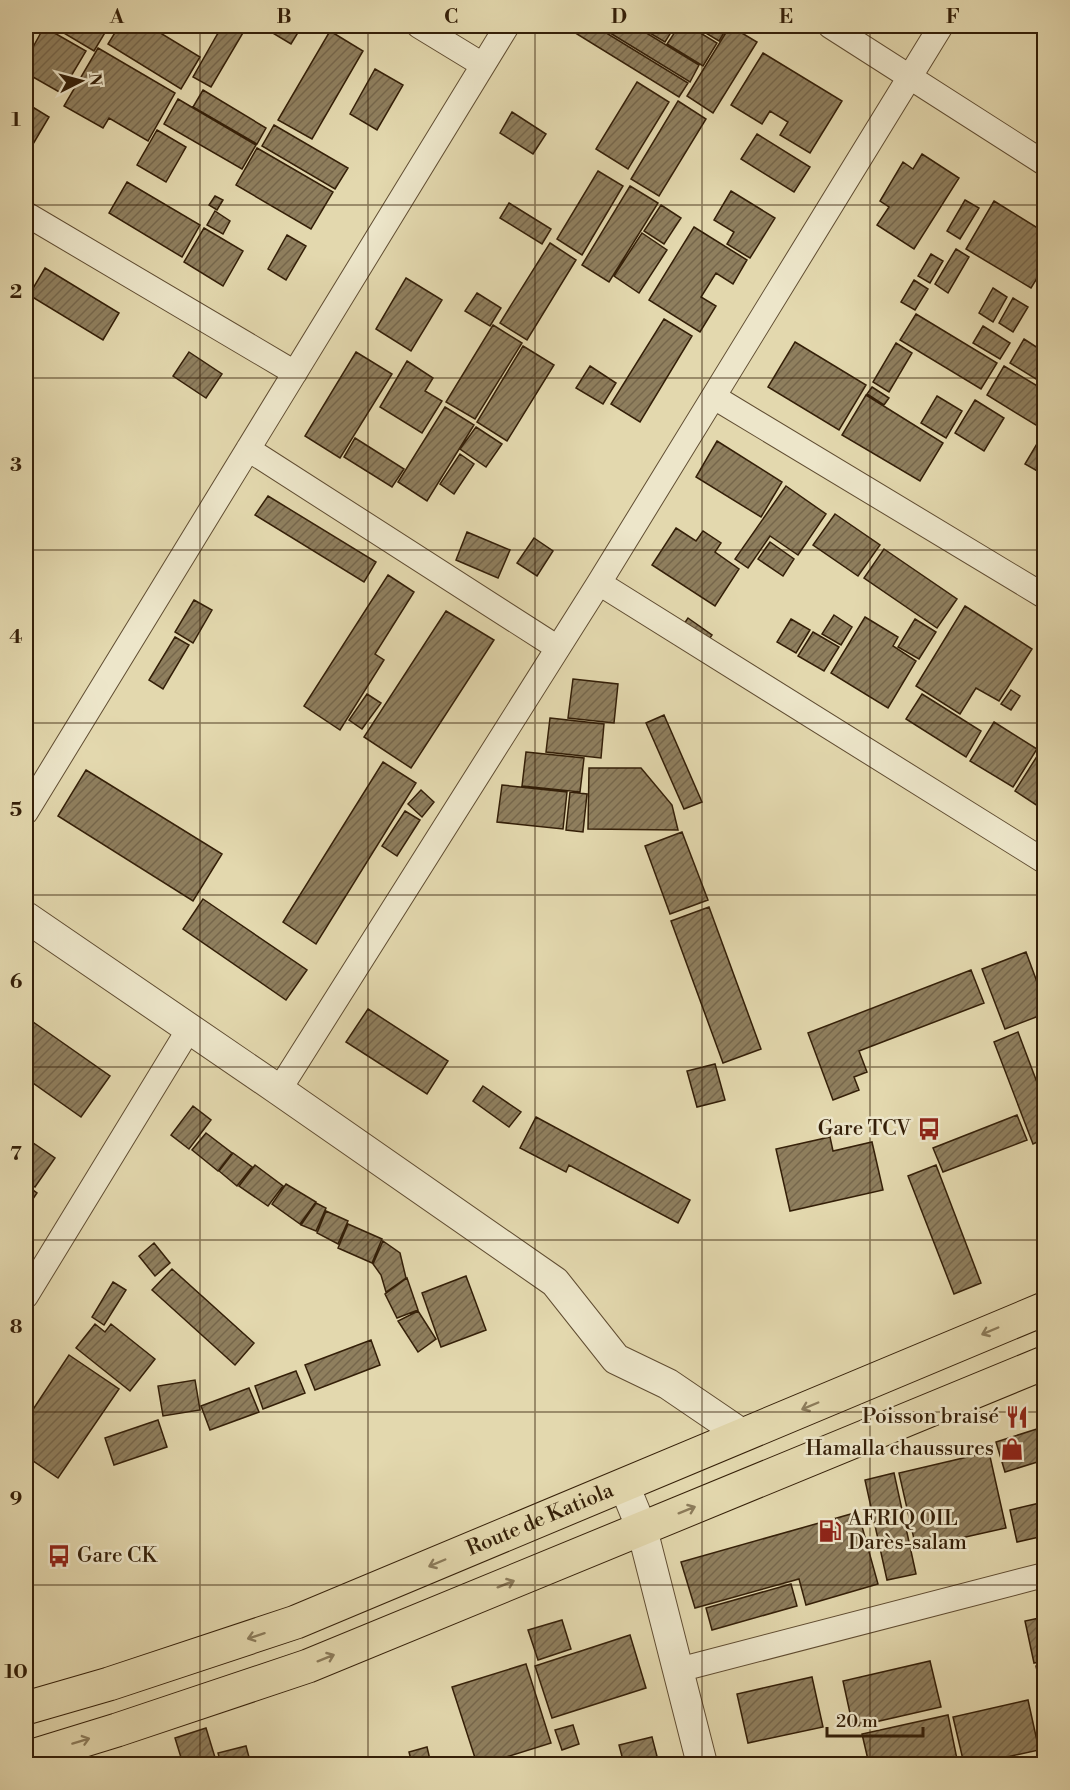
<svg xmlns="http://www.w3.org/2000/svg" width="1070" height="1790" viewBox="0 0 1070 1790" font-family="'Libre Bodoni',serif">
<defs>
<pattern id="building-hatch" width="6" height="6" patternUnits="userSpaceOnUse" patternTransform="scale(1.5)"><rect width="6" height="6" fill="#8f7f5e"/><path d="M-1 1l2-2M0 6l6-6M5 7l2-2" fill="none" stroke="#76674c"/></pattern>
</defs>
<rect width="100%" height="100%" fill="#e3d8ae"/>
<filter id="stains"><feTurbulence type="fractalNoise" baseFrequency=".00333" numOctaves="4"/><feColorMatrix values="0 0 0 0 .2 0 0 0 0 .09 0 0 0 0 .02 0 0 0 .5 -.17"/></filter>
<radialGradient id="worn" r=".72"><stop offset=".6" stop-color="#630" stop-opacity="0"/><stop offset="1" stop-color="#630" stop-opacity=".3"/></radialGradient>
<path fill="url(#building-hatch)" stroke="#341f08" stroke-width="1.5" d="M52 26H109L94 51Z
M119 26H149L200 57 181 89 108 44Z
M222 26H247L211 87 193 77Z
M261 26H302L291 44Z
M564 26H595L688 83 679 97Z
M604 26H635L699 65 690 82 602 28Z
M638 26H675L665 42Z
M679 26H689L717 43 703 66 667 44Z
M694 26H728L719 41Z
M730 26 757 42 713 113 687 96Z
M44 27 86 51 61 93 26 73V60Z
M330 31 363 51 312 139 278 120Z
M98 48 175 93 148 141 109 118 103 128 64 106Z
M763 53 842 101 810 153 780 135 788 122 770 111 762 124 731 105Z
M375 69 403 85 377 130 350 114Z
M637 82 669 102 628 169 596 149Z
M203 90 266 128 257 144 193 107Z
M178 99 256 145 242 169 164 124Z
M678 101 706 119 659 196 631 179Z
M26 103 49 117 26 156Z
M512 112 546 134 533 154 500 133Z
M274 125 348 168 335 189 262 146Z
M157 130 186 147 166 182 137 165Z
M757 134 810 167 794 192 741 159Z
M257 148 333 192 311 229 236 185Z
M922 154 959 178 914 249 877 225 889 207 880 201 903 162 913 169Z
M598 171 623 186 582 255 557 239Z
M127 182 200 225 182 257 109 213Z
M630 186 658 203 609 282 582 265Z
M731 191 775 218 750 258 727 244 734 232 714 220Z
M215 196 223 200 217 210 209 205Z
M965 200 979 208 960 239 947 231Z
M994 201 1044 232V267L1031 288 966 249Z
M509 203 551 229 542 244 500 218Z
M661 205 681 218 664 244 644 231Z
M215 211 230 221 223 234 207 225Z
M694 227 747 260 733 284 716 273 701 297 716 306 700 332 649 300Z
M204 228 243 251 223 286 184 262Z
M642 233 667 250 639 293 614 276Z
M287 235 306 246 286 280 268 269Z
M550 243 576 260 527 340 500 323Z
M956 249 969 257 948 293 935 284Z
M931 254 943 261 930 283 918 276Z
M45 268 119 313 103 340 29 295Z
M406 278 442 300 411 351 376 329Z
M914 280 928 289 915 310 901 302Z
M993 288 1007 297 993 322 979 313Z
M477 293 501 308 490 326 465 311Z
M1013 298 1028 307 1013 332 999 323Z
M916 314 997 363 981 389 900 340Z
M664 319 692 336 640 422 611 404Z
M493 325 522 343 475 419 446 402Z
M983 326 1010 343 1000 359 973 343Z
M1024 339 1044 352V384L1010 363Z
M795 342 866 385 839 430 768 387Z
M896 343 912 353 889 392 873 382Z
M523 346 554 365 507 441 477 422Z
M189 352 222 374 206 398 173 376Z
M356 352 392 374 340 458 305 436Z
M407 361 433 378 425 391 442 401 422 433 380 407Z
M590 366 616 383 603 404 576 388Z
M1004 366 1044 390V430L987 395Z
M872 387 889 398 884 405 867 394Z
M866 395 943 443 920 481 842 435Z
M937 396 962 411 946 438 921 423Z
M975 400 1004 418 984 451 955 433Z
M445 407 474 425 427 501 398 482Z
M476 427 502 444 486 467 460 449Z
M355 438 404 469 392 487 344 457Z
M717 441 782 482 761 517 696 477Z
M1038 442 1044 446V463L1039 472 1025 464Z
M460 454 474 464 454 494 440 484Z
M786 486 826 514 798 555 770 536 748 568 735 559Z
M268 496 376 562 364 582 255 515Z
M835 514 880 545 858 576 813 545Z
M676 528 696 541 703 531 721 543 715 552 739 569 715 606 652 565Z
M467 532 510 550 498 578 456 560Z
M534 538 553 551 537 576 517 563Z
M770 542 794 559 783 576 758 559Z
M884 549 957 599 937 628 864 578Z
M388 575 414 592 375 654 384 660 340 730 304 706Z
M194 600 212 610 193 643 175 632Z
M965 606 1032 649 999 701 976 688 960 714 916 686Z
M446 611 494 640 411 768 364 737Z
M834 615 852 627 841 645 822 634Z
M865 617 898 637 893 646 916 661 888 708 831 673Z
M688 618 712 635 703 648 679 631Z
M791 619 810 630 796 653 777 642Z
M915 619 936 632 919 659 898 647Z
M813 632 839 647 824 671 798 656Z
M175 637 189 645 163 689 149 680Z
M573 679 618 684 614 723 568 718Z
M1011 690 1020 696 1011 710 1001 704Z
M367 694 381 703 362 729 349 720Z
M922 694 981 731 966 757 906 719Z
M664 715 702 802 684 809 646 723Z
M550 718 604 724 601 758 546 752Z
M994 722 1037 749 1013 787 970 761Z
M1041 750 1044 752V810L1015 791Z
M526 752 584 758 580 792 522 786Z
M383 762 416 783 316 944 283 922Z
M589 768H641L672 805 678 830 588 829Z
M86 770 222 854 193 901 58 816Z
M502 785 567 792 563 829 497 822Z
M421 790 434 802 422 817 408 804Z
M570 792 587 794 583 832 566 830Z
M405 811 420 820 397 856 382 846Z
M682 832 708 900 670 914 645 846Z
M203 899 307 970 286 1000 183 929Z
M709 907 761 1049 723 1063 671 921Z
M1026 952 1044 1001V1014L1005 1029 982 969Z
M971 970 984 1003 859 1051 867 1072 854 1077 859 1090 833 1100 808 1033Z
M368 1009 448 1061 427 1094 346 1042Z
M26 1017 110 1076 81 1117 26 1078Z
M1018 1032 1044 1101V1139L1033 1144 994 1042Z
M715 1064 725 1100 697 1107 687 1071Z
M483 1086 521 1112 509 1127 473 1101Z
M193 1106 211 1120 189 1149 171 1135Z
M1017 1115 1027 1140 943 1172 933 1148Z
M536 1117 690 1200 678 1223 569 1165 566 1172 520 1148Z
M206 1133 232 1153 218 1171 192 1150Z
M830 1137 833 1151 872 1142 883 1190 790 1211 776 1149Z
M26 1138 55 1158 35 1187 26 1181Z
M233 1153 252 1167 237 1186 219 1171Z
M255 1165 283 1186 268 1206 239 1186Z
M936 1165 981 1283 954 1294 908 1176Z
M286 1184 316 1202 300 1224 272 1204Z
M26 1185 37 1193 26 1209Z
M316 1203 326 1208 316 1231 301 1225Z
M326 1211 348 1221 338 1244 317 1233Z
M348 1224 382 1239 372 1263 338 1248Z
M383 1241 400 1253 406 1278 386 1292 381 1275 373 1264Z
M154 1243 170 1263 155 1276 139 1256Z
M172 1269 254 1343 235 1365 152 1290Z
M466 1276 486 1330 441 1347 422 1293Z
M407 1278 418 1310 397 1318 385 1294Z
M113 1282 126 1290 104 1325 92 1317Z
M418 1311 436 1339 418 1352 398 1321Z
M95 1324 105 1332 111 1324 155 1359 130 1391 76 1348Z
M371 1340 380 1365 315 1390 305 1365Z
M69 1355 119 1389 58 1478 26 1456V1420Z
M296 1371 305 1393 263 1409 255 1386Z
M195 1380 200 1410 163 1416 158 1386Z
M249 1388 259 1412 210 1430 201 1406Z
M158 1420 167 1447 114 1465 105 1438Z
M1043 1427 1044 1460 1005 1472 996 1442Z
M989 1452 1006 1528 916 1548 899 1473Z
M894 1473 916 1574 887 1580 865 1480Z
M1044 1502V1536L1017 1542 1010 1510Z
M858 1512 878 1584 806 1605 799 1579 695 1608 681 1562Z
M791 1584 797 1606 712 1630 706 1608Z
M1044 1617V1661L1034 1663 1025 1621Z
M562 1620 571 1649 538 1660 528 1630Z
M630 1635 646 1688 552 1718 535 1666Z
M930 1661 941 1707 853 1727 843 1681Z
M526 1664 551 1743 484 1764H477L452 1687Z
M1044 1664V1702L1036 1666Z
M812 1677 823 1727 748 1743 737 1694Z
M1028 1700 1039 1750 974 1764H964L953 1717Z
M948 1715 958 1764H869L862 1734Z
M573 1725 579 1744 562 1750 555 1730Z
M206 1728 217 1764H183L175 1738Z
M652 1737 659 1764H624L619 1745Z
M246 1746 250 1761 237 1764H221L218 1753Z
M427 1747 431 1764H412L409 1752Z
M859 1757 861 1764H824Z"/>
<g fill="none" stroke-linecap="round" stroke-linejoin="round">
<g stroke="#604d32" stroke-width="26">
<path id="minor" d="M419 26 483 65
M830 26 1044 163
M26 214 295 373
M714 397 1044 596
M248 449 558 648
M599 583 1044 861
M26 812 507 26
M279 1090 599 583 941 26
M26 1296 189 1029
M678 1670 1044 1575"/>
</g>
<g stroke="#604d32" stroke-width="32">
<path id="tertiary" d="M26 917 279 1090 555 1282 616 1359 668 1384 743 1435
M624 1485 642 1529 702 1764"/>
</g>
<g stroke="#341f08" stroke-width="35">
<g id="trunk">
<path id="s1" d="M26 1708 109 1684 296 1622 1044 1309"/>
<path d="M26 1758 117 1730 308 1666 1044 1363"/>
</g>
</g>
<use href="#minor" stroke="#ede6ca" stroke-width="24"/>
<use href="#tertiary" stroke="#ede6ca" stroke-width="30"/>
<use href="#trunk" stroke="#e3d8ae" stroke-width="33"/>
</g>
<defs><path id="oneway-shaft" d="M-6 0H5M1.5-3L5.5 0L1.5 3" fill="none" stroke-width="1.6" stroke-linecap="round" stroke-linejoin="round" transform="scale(1.5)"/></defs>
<g stroke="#8c7c5b">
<use href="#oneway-shaft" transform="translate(990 1331) rotate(157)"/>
<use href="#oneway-shaft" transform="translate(810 1406) rotate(157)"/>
<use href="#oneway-shaft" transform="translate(687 1510) rotate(-22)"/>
<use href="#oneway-shaft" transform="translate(437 1563) rotate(157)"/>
<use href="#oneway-shaft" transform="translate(506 1584) rotate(-22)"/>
<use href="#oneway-shaft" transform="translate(256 1636) rotate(162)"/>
<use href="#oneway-shaft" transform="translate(326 1658) rotate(-22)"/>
<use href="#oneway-shaft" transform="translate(81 1741) rotate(-17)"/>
</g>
<path fill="none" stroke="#341f08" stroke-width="1.5" stroke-opacity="0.55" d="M200 26V1764M368 26V1764M535 26V1764M702 26V1764M870 26V1764M26 205H1044M26 378H1044M26 550H1044M26 723H1044M26 895H1044M26 1067H1044M26 1240H1044M26 1412H1044M26 1585H1044"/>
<defs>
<g id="bus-bare" transform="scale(1.8)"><path d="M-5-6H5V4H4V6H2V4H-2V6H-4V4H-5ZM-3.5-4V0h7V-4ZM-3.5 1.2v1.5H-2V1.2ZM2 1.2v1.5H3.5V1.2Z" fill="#8f2418" stroke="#ede6ca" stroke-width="2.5" paint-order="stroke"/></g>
<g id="restaurant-bare" transform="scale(1.8)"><path d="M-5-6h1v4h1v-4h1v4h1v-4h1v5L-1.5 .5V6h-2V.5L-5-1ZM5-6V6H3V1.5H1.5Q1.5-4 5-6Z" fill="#8f2418" stroke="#ede6ca" stroke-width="2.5" paint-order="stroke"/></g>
<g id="shop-bare" transform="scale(1.8)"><path d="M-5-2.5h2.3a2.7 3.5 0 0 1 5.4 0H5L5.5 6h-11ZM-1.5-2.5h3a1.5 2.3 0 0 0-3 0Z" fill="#8f2418" stroke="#ede6ca" stroke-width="2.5" paint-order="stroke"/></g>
<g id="fuel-bare" transform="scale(1.8)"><path d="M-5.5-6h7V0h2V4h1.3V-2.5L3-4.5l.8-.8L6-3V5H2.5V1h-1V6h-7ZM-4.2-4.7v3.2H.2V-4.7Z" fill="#8f2418" stroke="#ede6ca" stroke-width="2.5" paint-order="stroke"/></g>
</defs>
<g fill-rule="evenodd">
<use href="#bus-bare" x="929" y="1129"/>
<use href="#restaurant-bare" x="1017" y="1417"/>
<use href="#shop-bare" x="1012" y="1449"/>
<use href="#fuel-bare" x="830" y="1531"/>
<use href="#bus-bare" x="59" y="1556"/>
</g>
<g text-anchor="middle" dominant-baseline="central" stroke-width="5" stroke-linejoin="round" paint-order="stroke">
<g font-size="21" fill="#341f08" stroke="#ede6ca" text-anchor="end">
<text x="911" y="1129">Gare TCV</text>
<text x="999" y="1417">Poisson braisé</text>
<text x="994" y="1449">Hamalla chaussures</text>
<text x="848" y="1519" text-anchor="start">AFRIQ OIL<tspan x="848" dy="24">Darès-salam</tspan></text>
<text x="77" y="1556" text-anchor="start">Gare CK</text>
</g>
<g font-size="21" fill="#341f08" stroke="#ede6ca">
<text stroke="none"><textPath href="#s1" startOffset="548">Route de Katiola</textPath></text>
</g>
</g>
<rect width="1070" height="1790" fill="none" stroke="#e3d8ae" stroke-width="66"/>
<g transform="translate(81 81) rotate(84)" stroke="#ede6ca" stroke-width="4.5" paint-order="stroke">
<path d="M0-4.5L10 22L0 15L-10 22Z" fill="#341f08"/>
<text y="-9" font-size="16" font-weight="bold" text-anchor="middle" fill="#341f08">N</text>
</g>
<path d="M827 1727v9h96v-9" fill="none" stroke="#341f08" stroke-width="3"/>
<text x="836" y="1727" font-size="18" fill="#341f08" stroke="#ede6ca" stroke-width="4.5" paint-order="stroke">20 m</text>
<rect x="33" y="33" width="1004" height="1724" fill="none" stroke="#341f08" stroke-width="2"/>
<g font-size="20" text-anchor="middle" font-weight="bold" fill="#341f08">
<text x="117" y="23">A</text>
<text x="284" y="23">B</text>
<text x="451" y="23">C</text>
<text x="619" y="23">D</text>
<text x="786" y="23">E</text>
<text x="953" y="23">F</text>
<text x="16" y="126">1</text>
<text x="16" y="298">2</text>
<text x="16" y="471">3</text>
<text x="16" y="643">4</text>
<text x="16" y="816">5</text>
<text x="16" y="988">6</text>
<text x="16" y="1160">7</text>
<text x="16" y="1333">8</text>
<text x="16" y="1505">9</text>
<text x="16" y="1678">10</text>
</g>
<rect width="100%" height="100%" filter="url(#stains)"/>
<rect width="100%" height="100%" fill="url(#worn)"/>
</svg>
